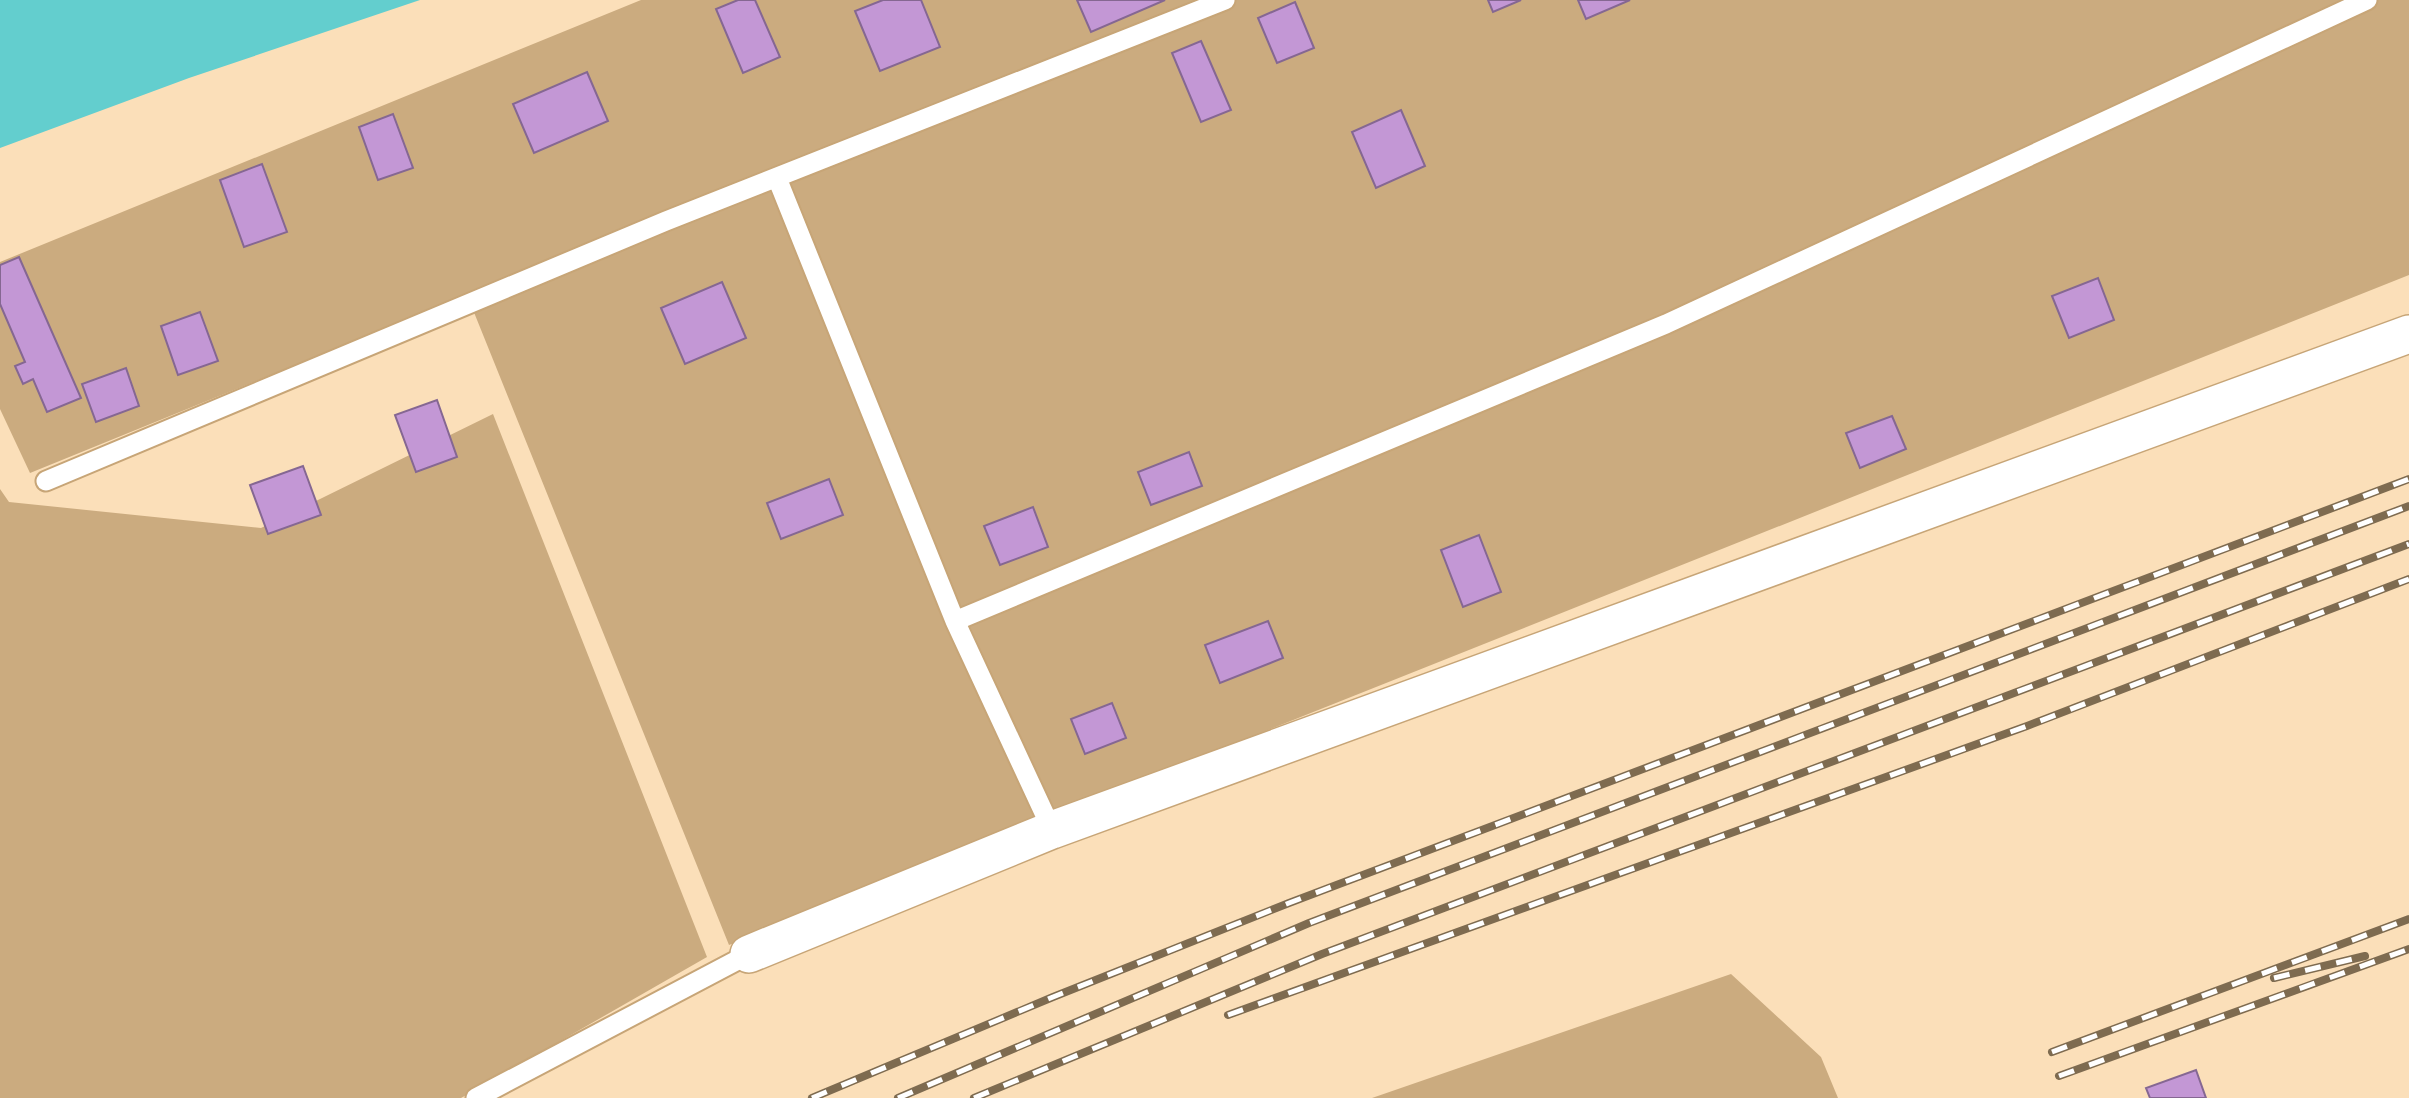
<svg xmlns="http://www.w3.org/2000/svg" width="2409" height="1098" viewBox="0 0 2409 1098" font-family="'Libre Baskerville',serif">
<rect width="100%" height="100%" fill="#fbdfb9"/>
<path fill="#cbab7f" d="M641 0H2409V275L729 945 467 295 30 473 0 409V262Z
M493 414 707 957 461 1098H0V489L9 502 261 528Z
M1731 974 1821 1057 1838 1098H1372Z"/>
<path fill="#63cece" d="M0 0H420L189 78 0 148Z"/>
<path fill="#c397d5" stroke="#856792" stroke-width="2" d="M738 0H755L780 57 743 73 716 9Z
M883 0H921L940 47 880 71 855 11Z
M1077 0H1165L1091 32Z
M1488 0H1521L1493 12Z
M1578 0H1630L1586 19Z
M1295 2 1314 48 1277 63 1258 18Z
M1201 41 1231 110 1201 122 1172 53Z
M587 72 608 121 534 153 513 104Z
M1401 110 1425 166 1376 188 1352 132Z
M393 114 413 168 378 180 359 127Z
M262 164 287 232 244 247 220 180Z
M19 257 81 398 47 412 33 379 23 384 15 366 25 362 0 304V265Z
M2098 278 2114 320 2069 338 2052 296Z
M722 282 746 338 685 364 661 308Z
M200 312 218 361 178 375 161 326Z
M126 368 139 406 96 422 82 384Z
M437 400 457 457 416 472 395 415Z
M1892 416 1906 449 1860 468 1846 433Z
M1189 452 1202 486 1151 505 1138 472Z
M303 466 321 515 268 534 250 485Z
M829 479 843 515 781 539 767 503Z
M1033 507 1048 547 1000 565 984 526Z
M1479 535 1501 592 1463 607 1441 550Z
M1268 621 1283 658 1220 683 1205 645Z
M1112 703 1126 738 1085 754 1071 719Z
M2196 1070 2206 1098H2150L2146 1088Z"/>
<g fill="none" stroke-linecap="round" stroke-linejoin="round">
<g stroke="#c7a577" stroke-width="23">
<path id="service" d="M777 178 955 621 1052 830
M46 481 666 221 1225 0
M955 621 1666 324 2367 0
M476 1098 749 954"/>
</g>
<g stroke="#c7a577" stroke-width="40">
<path id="minor" d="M749 954 1052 830 2409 334"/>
</g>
<use href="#service" stroke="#fff" stroke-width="19"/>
<use href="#minor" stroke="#fff" stroke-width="37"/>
<g stroke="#7e6b50" stroke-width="8">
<path id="rail" d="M2274 978 2365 956
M1228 1015 2027 726 2409 579
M2052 1052 2409 919
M2059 1076 2409 949
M812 1098 1053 997 1289 903 2409 479
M898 1098 1309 923 2409 506
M974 1098 1322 954 2409 544"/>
</g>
<use href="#rail" stroke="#fff" stroke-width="5" stroke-dasharray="16" stroke-linecap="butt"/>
</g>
</svg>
